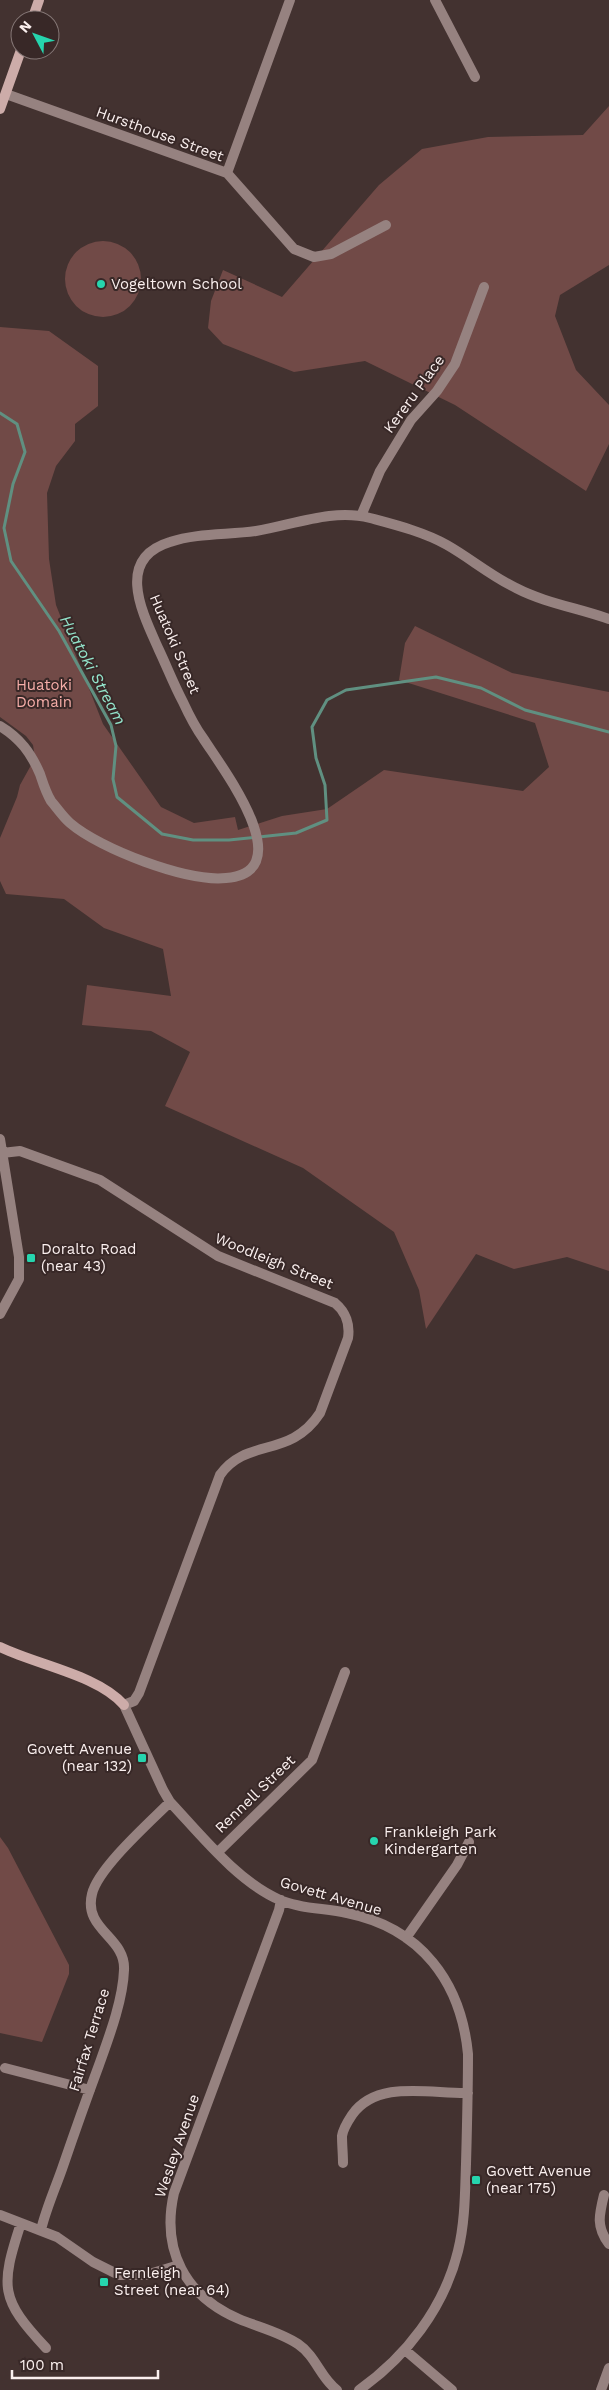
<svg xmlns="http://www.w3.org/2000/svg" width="609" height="2390" viewBox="0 0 609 2390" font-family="'Work Sans',sans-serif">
<rect width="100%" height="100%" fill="#433230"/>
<path fill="#714a47" d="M609 106V265L560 295 555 316 576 370 609 405V444L586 491 455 405 365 361 294 372 223 344 208 328 211 301 223 270 282 297 379 185 422 149 488 137 583 135Z
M65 279a38 38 0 1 1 76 0a38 38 0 1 1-76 0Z
M0 327 49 331 98 366V406L75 424V441L56 466 47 493 49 559 56 605 103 724 161 807 194 823 235 817 238 830 282 816 327 809 384 770 523 791 549 767 535 723 399 680 405 643 415 626 512 673 609 692V1271L567 1257 514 1269 476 1254 426 1329 419 1290 394 1232 303 1168 165 1106 190 1052 151 1031 82 1025 87 985 171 996 163 949 104 928 64 899 6 894 0 881V838L17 797 20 785 35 758 33 745 26 736 0 717Z
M0 1837 8 1848 69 1965V1974L42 2042 0 2033Z"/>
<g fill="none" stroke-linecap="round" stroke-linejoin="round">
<path stroke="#609081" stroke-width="3" d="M0 413 17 424 25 452 13 484 4 528 11 561 59 631 111 725 116 746 113 779 117 797 162 834 193 840H229L296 833 327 820 325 785 316 758 312 727 327 700 346 690 436 677 481 688 525 710 609 732"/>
<path stroke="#968280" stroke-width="10" d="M435 0 475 77
M6 94 227 173 294 249 314 257 331 254 386 225
M227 173 290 0
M361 516 380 471 411 420 437 391 455 364 484 287
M0 726C20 738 31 753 40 774 43 783 46 793 51 801 57 808 63 817 70 823 100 849 187 882 226 878 303 872 220 765 203 738 195 727 189 715 183 702 174 685 167 667 159 650 143 614 114 559 170 542 197 533 228 535 256 531 293 525 333 508 370 518 396 525 424 532 447 545 470 558 491 576 516 588 545 603 578 608 609 619
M0 1139 19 1257V1279L0 1314
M2 1153 20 1151 100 1180 218 1256 335 1303C346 1312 350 1325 348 1338L320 1413C290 1459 247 1437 220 1475L139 1693 134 1701 124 1705 163 1790 170 1802C201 1835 238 1882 280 1900 301 1909 325 1908 347 1913 421 1928 461 1982 468 2054 468 2091 467 2127 466 2164 465 2193 465 2223 458 2251 444 2308 406 2357 359 2390
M218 1852 312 1760 345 1672
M281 1900 279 1910 174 2193C161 2250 185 2296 239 2319 258 2327 280 2332 298 2344 316 2356 321 2379 337 2390
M406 1938 457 1865 469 1842
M5 2068 90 2090
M343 2163C343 2154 342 2145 342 2136 343 2129 348 2121 352 2115 377 2079 431 2094 468 2093
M604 2195C599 2215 596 2227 609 2244
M0 2215 57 2237 93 2262 119 2275H146L179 2265
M21 2223C0 2287 0 2299 46 2348
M41 2230C46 2209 55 2189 62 2169 74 2134 86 2100 99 2065 109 2037 123 2000 124 1970 126 1937 83 1930 92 1894 98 1868 150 1822 170 1802
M405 2350 452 2390
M601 2390 609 2368"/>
<path stroke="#cdaca9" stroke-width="10" d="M32 20 39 0
M0 109 21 50
M0 1647C37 1665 98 1675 124 1705"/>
</g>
<g fill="#26d5ae" stroke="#382827" stroke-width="2">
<circle cx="101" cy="284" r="5"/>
<rect x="26" y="1253" width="10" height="10" rx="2.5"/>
<rect x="137" y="1753" width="10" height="10" rx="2.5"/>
<circle cx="374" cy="1841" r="5"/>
<rect x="471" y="2175" width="10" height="10" rx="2.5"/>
<rect x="99" y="2277" width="10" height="10" rx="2.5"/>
</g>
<g text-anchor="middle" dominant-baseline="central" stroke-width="4" stroke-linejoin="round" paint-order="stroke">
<g font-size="15" fill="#faefee" stroke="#382827">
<text transform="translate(160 134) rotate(20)">Hursthouse Street</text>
<text transform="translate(414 394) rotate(-54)">Kereru Place</text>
<text transform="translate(175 644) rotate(67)">Huatoki Street</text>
<text transform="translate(274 1261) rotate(22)">Woodleigh Street</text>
<text transform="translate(255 1794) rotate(-44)">Rennell Street</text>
<text transform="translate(331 1896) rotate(16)">Govett Avenue</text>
<text transform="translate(89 2040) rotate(-73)">Fairfax Terrace</text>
<text transform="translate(177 2146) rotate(-71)">Wesley Avenue</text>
</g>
<g font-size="15" fill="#faefee" stroke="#382827" text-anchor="start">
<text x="111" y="284">Vogeltown School</text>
<text x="41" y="1249">Doralto Road<tspan x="41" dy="17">(near 43)</tspan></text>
<text x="132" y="1749" text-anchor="end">Govett Avenue<tspan x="132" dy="17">(near 132)</tspan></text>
<text x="384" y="1832">Frankleigh Park<tspan x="384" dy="17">Kindergarten</tspan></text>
<text x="486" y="2171">Govett Avenue<tspan x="486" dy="17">(near 175)</tspan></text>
<text x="114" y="2273">Fernleigh<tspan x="114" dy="17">Street (near 64)</tspan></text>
</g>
<g font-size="15" fill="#f7aea9" stroke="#382827">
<text x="44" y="685">Huatoki<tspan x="44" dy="17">Domain</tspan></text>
</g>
<g font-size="16" font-style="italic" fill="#93e4cb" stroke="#382827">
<text transform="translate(93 670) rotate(62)">Huatoki Stream</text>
</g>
</g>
<g transform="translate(35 35) rotate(311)"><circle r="24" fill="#382827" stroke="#867877"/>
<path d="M0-4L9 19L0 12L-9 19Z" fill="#26d5ae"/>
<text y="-8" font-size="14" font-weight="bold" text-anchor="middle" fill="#faefee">N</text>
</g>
<path d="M12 2370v8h146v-8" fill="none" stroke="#faefee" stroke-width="2.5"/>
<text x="20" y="2370" font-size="15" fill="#faefee" stroke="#382827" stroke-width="4" paint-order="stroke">100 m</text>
</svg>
